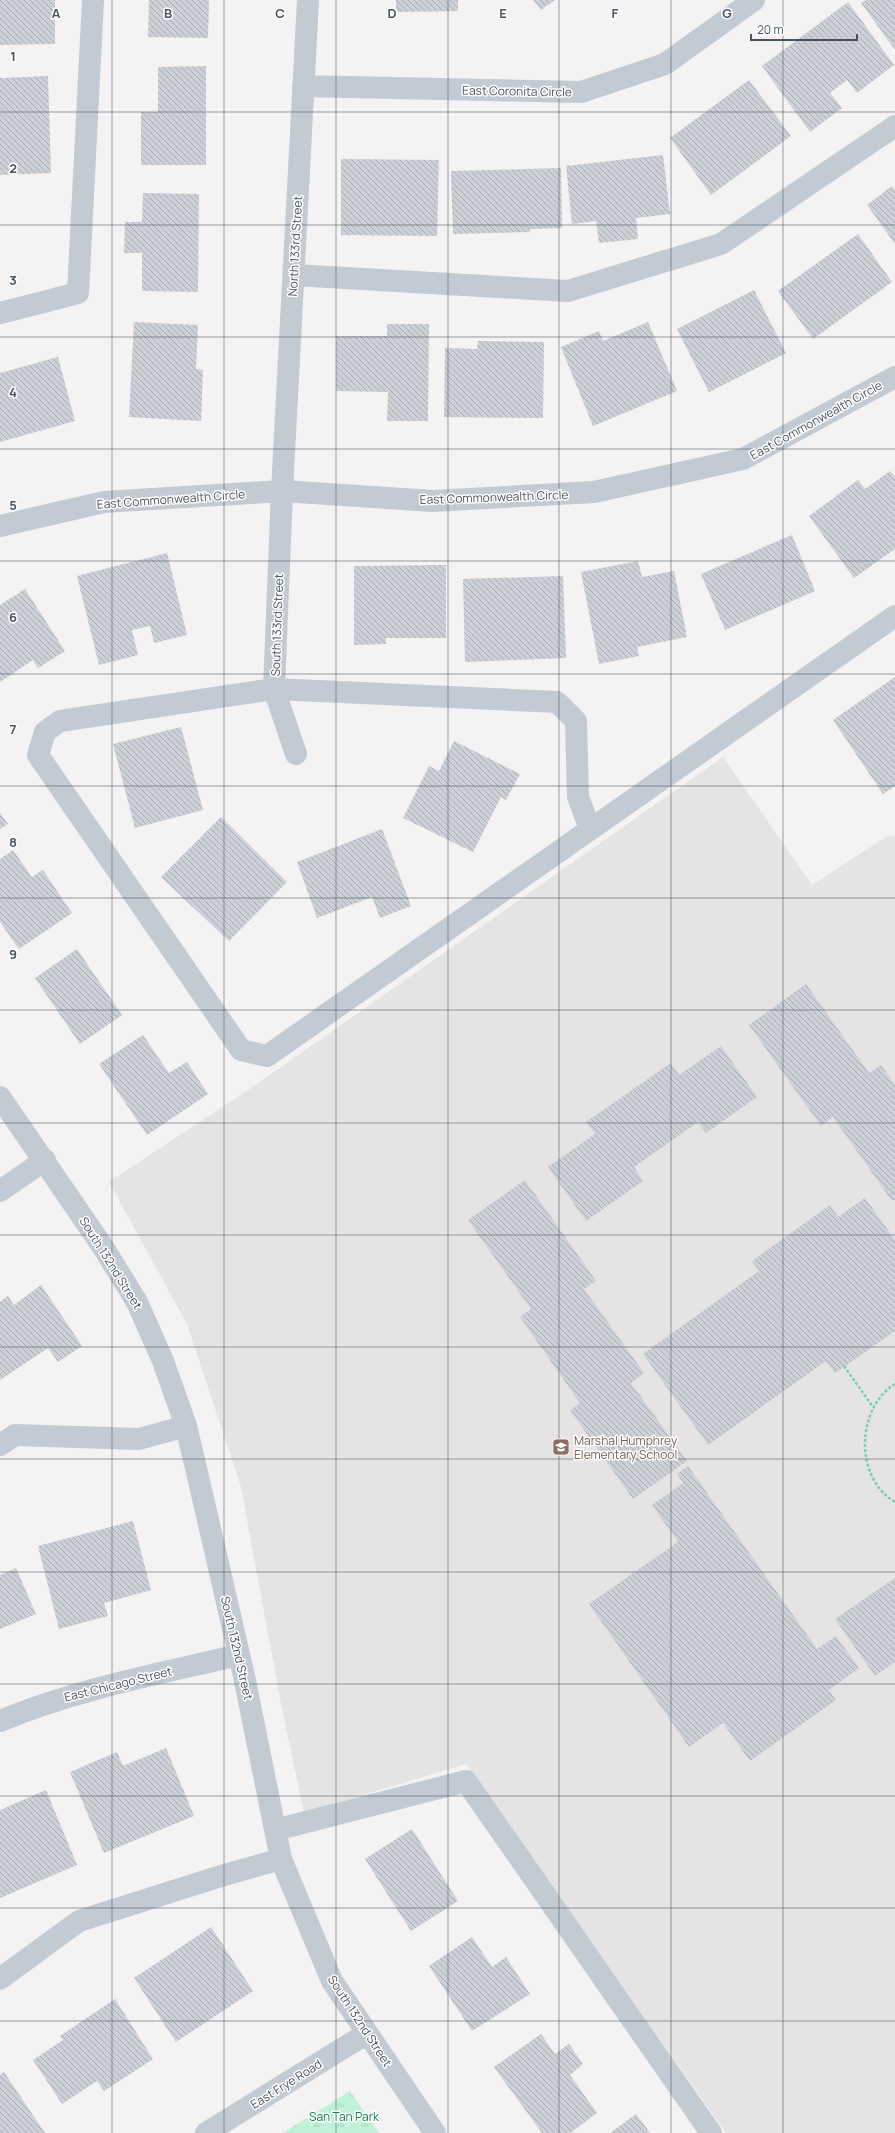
<svg xmlns="http://www.w3.org/2000/svg" width="895" height="2133" viewBox="0 0 895 2133" font-family="Manrope,sans-serif">
<defs>
<pattern id="park-tufts" width="24" height="20" patternUnits="userSpaceOnUse"><rect width="24" height="20" fill="#bff2d8"/><path d="M3 7l-1-3M5 7V3M7 7l1-3M15 17l-1-3M17 17v-4M19 17l1-3" fill="none" stroke="#a6d1bc"/></pattern>
<pattern id="building-back-hatch" width="6" height="6" patternUnits="userSpaceOnUse"><rect width="6" height="6" fill="#cdd0d6"/><path d="M-1 5l2 2M0 0l6 6M5-1l2 2" fill="none" stroke="#a8abb1"/></pattern>
</defs>
<rect width="100%" height="100%" fill="#f4f2f2"/>
<path fill="#e5e3e4" d="M723 757 812 885 886 837 895 836V2133H726L466 1764 304 1813 282 1709 241 1487 187 1324 109 1182 254 1086Z"/>
<path fill="url(#park-tufts)" d="M350 2091 379 2133H283Z"/>
<path fill="url(#building-back-hatch)" d="M0 0H55V44L0 45Z
M149 0H209L208 38 148 37Z
M396 0H458V11L396 12Z
M533 0H555L541 10Z
M866 0H895V50L861 3Z
M848 2 894 65 857 93 847 80 830 93 842 108 810 132 762 66Z
M206 66V165H141V112H158V67Z
M48 76 51 173 0 175V78Z
M749 80 791 136 711 195 670 138Z
M663 155 670 214 636 218 638 239 599 243 596 221 572 224 566 166Z
M341 159 439 160 437 236 341 235Z
M561 168 562 228 530 229V232L453 234 451 171Z
M892 186 895 191V244L867 205Z
M143 193 199 194 198 292 142 291V253H124L125 222H142Z
M858 234 892 282 813 339 778 291Z
M754 290 786 353 709 392 677 329Z
M134 322 198 325 196 369 203 370 201 421 129 417Z
M648 322 677 391 593 426 561 347 599 331 603 341Z
M387 324H429L428 421H387L388 392 336 391V336H387Z
M478 341 544 342 543 418 444 417 445 348 477 349Z
M58 357 75 421 0 442V373Z
M890 471 895 477V549L854 578 809 516 858 480 865 489Z
M792 535 815 591 725 630 701 574Z
M167 553 187 635 154 643 150 626 132 630 138 655 99 665 77 576Z
M638 561 642 577 674 571 687 637 637 647 639 656 599 664 581 572Z
M446 565V638H386V644L354 645V566Z
M563 576 566 658 465 662 463 579Z
M25 589 65 651 38 668 33 660 0 682V605Z
M895 677V786L883 794 833 720Z
M181 727 203 810 135 828 113 744Z
M454 741 520 774 506 800 501 797 473 852 403 818 429 766 439 771Z
M0 813 8 824 0 829Z
M221 817 287 882 229 941 161 877Z
M382 829 411 906 380 918 372 897 317 918 297 862Z
M13 850 32 877 43 870 72 913 19 949 0 922V859Z
M77 949 122 1015 80 1044 35 978Z
M806 984 869 1073 881 1065 895 1085V1199L892 1201 833 1117 821 1126 749 1025Z
M143 1035 169 1073 187 1062 208 1094 147 1135 99 1064Z
M721 1046 757 1097 706 1133 698 1122 634 1167 643 1181 586 1221 548 1167 595 1134 586 1122 671 1063 679 1075Z
M525 1180 596 1281 584 1289 644 1373 631 1383 687 1461 633 1499 570 1410 580 1403 520 1317 531 1309 468 1220Z
M865 1198 895 1240V1331L835 1373 826 1361 708 1445 643 1354 759 1271 752 1261 830 1205 838 1217Z
M41 1285 82 1346 58 1362 48 1348 0 1380V1302L8 1296 14 1305Z
M688 1466 817 1649 836 1636 859 1668 829 1690 836 1700 750 1761 723 1723 689 1747 589 1604 678 1542 652 1505 683 1483 677 1474Z
M133 1521 151 1590 104 1603 108 1616 59 1629 38 1546Z
M16 1568 36 1614 0 1629V1575Z
M895 1578V1662L875 1676 835 1619Z
M166 1748 194 1816 104 1853 70 1772 117 1752 123 1766Z
M46 1790 77 1865 0 1898V1810Z
M412 1829 458 1901 411 1931 365 1859Z
M211 1927 253 1991 176 2042 134 1978Z
M472 1937 492 1967 506 1957 530 1994 472 2031 429 1966Z
M115 1999 153 2059 104 2091 97 2081 62 2104 33 2060 63 2040 60 2036Z
M541 2034 555 2054 569 2044 583 2064 570 2075 597 2113 570 2133H542L494 2067Z
M4 2072 45 2133H0V2075Z
M636 2114 650 2133H610Z"/>
<g fill="none" stroke-linecap="round" stroke-linejoin="round">
<path stroke="#75d2ad" stroke-width="2.5" stroke-dasharray="3 2" stroke-linecap="butt" d="M844 1366 873 1407
M895 1384C856 1408 854 1478 895 1502"/>
<path stroke="#c2cad4" stroke-width="22" d="M303 86 581 92 665 64 754 0
M294 275 568 291 721 244 895 126
M0 313 78 293 93 0
M0 526 104 502 282 491 433 501 594 492 743 459 895 377
M296 754 274 689 282 491 308 0
M590 829 578 797 576 721 557 702 274 689 60 721 45 732 38 755 241 1050 267 1056 895 616
M0 1097 103 1247 137 1302 163 1361 186 1426 196 1468 244 1676 281 1859 332 1981 435 2133
M0 1191 45 1160
M0 1445 15 1435 139 1439 186 1426
M0 1721C77 1689 158 1674 239 1655
M275 1830 466 1781 711 2133
M0 1979 79 1921 221 1876 281 1859
M206 2133 366 2034"/>
</g>
<path fill="none" stroke="#485360" stroke-width="1" stroke-opacity="0.55" d="M112 0V2133M224 0V2133M336 0V2133M448 0V2133M559 0V2133M671 0V2133M783 0V2133M0 112H895M0 225H895M0 337H895M0 449H895M0 561H895M0 674H895M0 786H895M0 898H895M0 1010H895M0 1123H895M0 1235H895M0 1347H895M0 1459H895M0 1572H895M0 1684H895M0 1796H895M0 1908H895M0 2021H895"/>
<defs>
<g id="school-square" transform="scale(0.9)"><rect x="-9" y="-9" width="18" height="18" rx="4" fill="#8d6e63" stroke="#fff"/><path d="M0-5L7-2L0 1L-7-2ZM-4 1L0 2.5L4 1V4Q0 6-4 4Z" fill="#fff"/></g>
</defs>
<g fill-rule="evenodd">
<use href="#school-square" x="561" y="1447"/>
</g>
<g text-anchor="middle" dominant-baseline="central" stroke-width="3" stroke-linejoin="round" paint-order="stroke">
<g font-size="12" fill="#485360" stroke="#fff">
<text transform="translate(517 91) rotate(1)">East Coronita Circle</text>
<text transform="translate(295 246) rotate(-87)">North 133rd Street</text>
<text transform="translate(816 420) rotate(-29)">East Commonwealth Circle</text>
<text transform="translate(494 497) rotate(-2)">East Commonwealth Circle</text>
<text transform="translate(171 499) rotate(-4)">East Commonwealth Circle</text>
<text transform="translate(277 625) rotate(-88)">South 133rd Street</text>
<text transform="translate(111 1263) rotate(58)">South 132nd Street</text>
<text transform="translate(237 1648) rotate(77)">South 132nd Street</text>
<text transform="translate(118 1684) rotate(-14)">East Chicago Street</text>
<text transform="translate(360 2021) rotate(57)">South 132nd Street</text>
<text transform="translate(286 2084) rotate(-32)">East Frye Road</text>
</g>
<g font-size="12" fill="#785e54" stroke="#fff" text-anchor="start">
<text x="574" y="1440">Marshal Humphrey<tspan x="574" dy="14">Elementary School</tspan></text>
</g>
<g font-size="12" fill="#138254" stroke="#fff">
<text x="344" y="2116">San Tan Park</text>
</g>
</g>
<g font-size="13" text-anchor="middle" font-weight="bold" fill="#485360" stroke="#fff" stroke-width="3" stroke-linejoin="round" paint-order="stroke">
<text x="56" y="18">A</text>
<text x="168" y="18">B</text>
<text x="280" y="18">C</text>
<text x="392" y="18">D</text>
<text x="503" y="18">E</text>
<text x="615" y="18">F</text>
<text x="727" y="18">G</text>
<text x="13" y="61">1</text>
<text x="13" y="173">2</text>
<text x="13" y="285">3</text>
<text x="13" y="397">4</text>
<text x="13" y="510">5</text>
<text x="13" y="622">6</text>
<text x="13" y="734">7</text>
<text x="13" y="847">8</text>
<text x="13" y="959">9</text>
</g>
<path d="M751 34v6h106v-6" fill="none" stroke="#485360" stroke-width="2"/>
<text x="757" y="34" font-size="12" fill="#485360" stroke="#ffffff" stroke-width="3" paint-order="stroke">20 m</text>
</svg>
